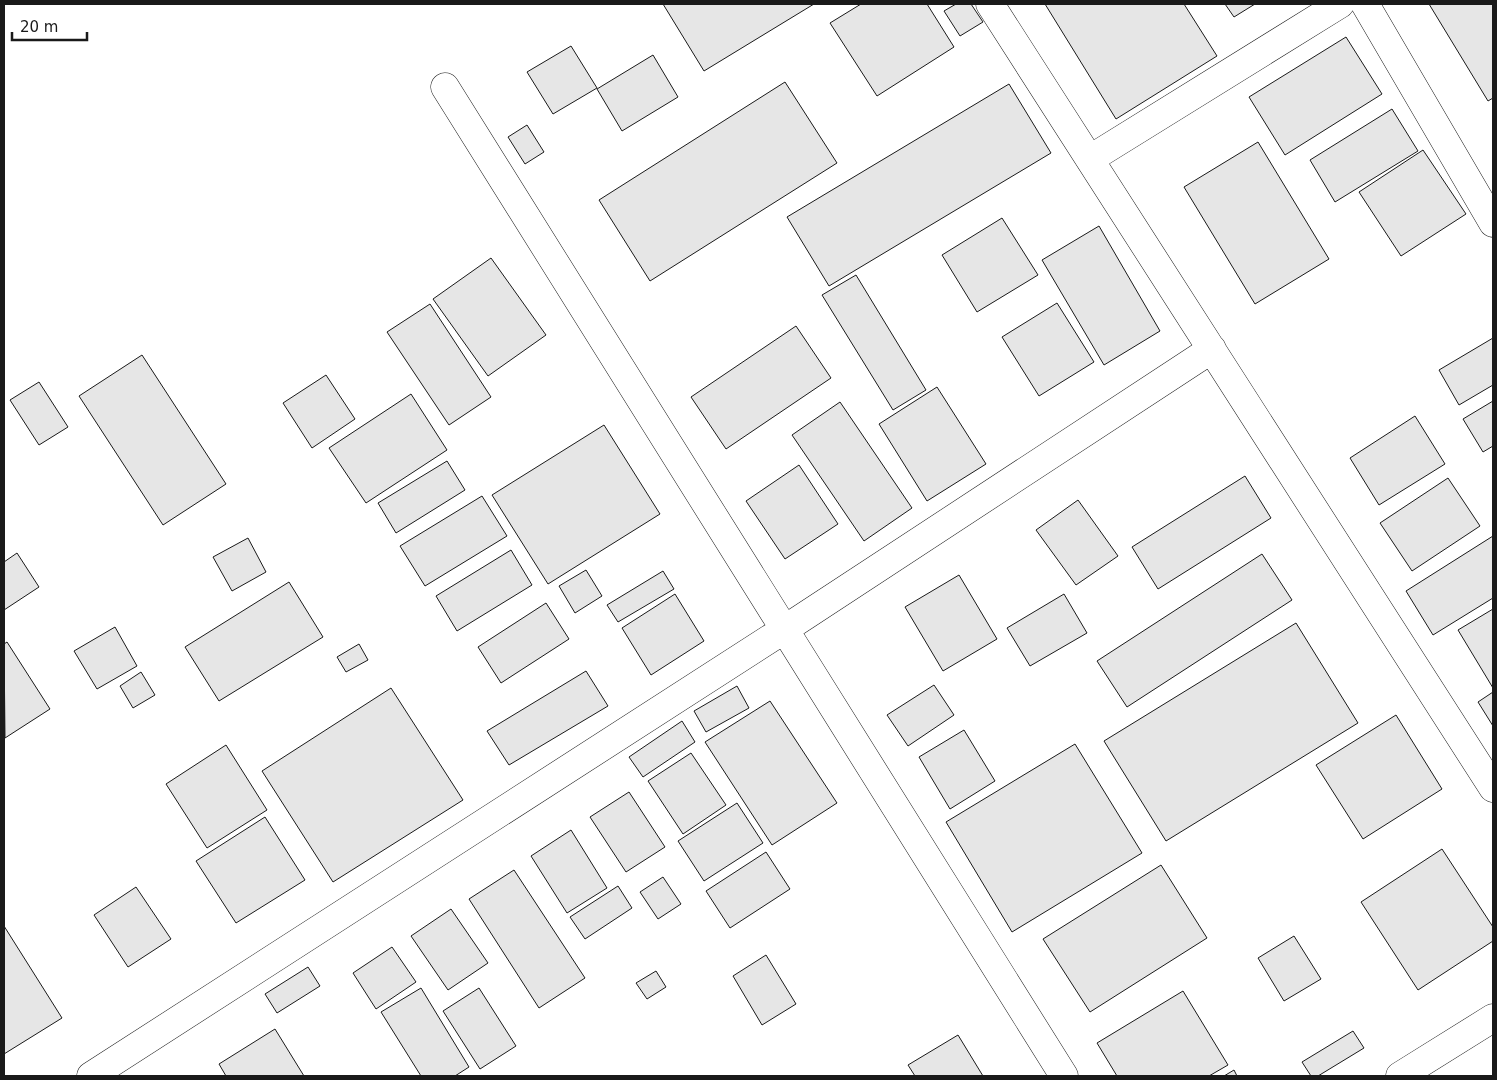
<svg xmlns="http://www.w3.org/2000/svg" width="1497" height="1080" viewBox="0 0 1497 1080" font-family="'DejaVu Sans',sans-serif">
<rect width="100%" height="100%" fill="#fff"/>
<path fill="#e6e6e6" stroke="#1a1a1a" d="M663 4H814L704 71Z
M861 4H927L954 47 877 96 830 23Z
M956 4H971L983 22 960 36 944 11Z
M1045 4H1184L1217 56 1116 119Z
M1225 4H1255L1234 17Z
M1429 4H1493V98L1488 101Z
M1346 37 1382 94 1285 155 1249 97Z
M571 46 597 88 553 114 527 72Z
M653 55 678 97 622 131 597 89Z
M785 82 837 163 650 281 599 200Z
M1009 84 1051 153 829 286 787 217Z
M1392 109 1418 151 1335 202 1310 160Z
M527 125 544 152 525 164 508 137Z
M1258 142 1329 259 1255 304 1184 187Z
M1423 150 1466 214 1401 256 1359 192Z
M1002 218 1038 275 977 312 942 255Z
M1099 226 1160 331 1104 365 1042 260Z
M491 258 546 335 488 376 433 299Z
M856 275 926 390 893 410 822 295Z
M1057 303 1094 362 1039 396 1002 337Z
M430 304 491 397 449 425 387 332Z
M796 326 831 378 726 449 691 397Z
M1493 338V385L1459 405 1439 370Z
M142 355 226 484 163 525 79 396Z
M326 375 355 419 312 448 283 403Z
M39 382 68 427 39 445 10 400Z
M937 387 986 464 927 501 879 424Z
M411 394 447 450 366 503 329 448Z
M1493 401V446L1483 452 1463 419Z
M840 402 912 508 864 541 792 435Z
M1415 416 1445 464 1379 505 1350 458Z
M604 425 660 514 548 584 492 495Z
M447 461 465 490 396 533 378 503Z
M799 465 838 524 785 559 746 501Z
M1245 476 1271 518 1158 589 1132 547Z
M1448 478 1480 526 1412 571 1380 523Z
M482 496 507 536 425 586 400 546Z
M1078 500 1118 556 1076 585 1036 530Z
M1493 536V598L1433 635 1406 591Z
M248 538 266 572 232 591 213 557Z
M511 550 532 585 457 631 436 596Z
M17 553 39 587 4 610V562Z
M1262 554 1292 600 1127 707 1097 661Z
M586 570 602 596 575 613 559 586Z
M663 571 674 589 618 622 607 605Z
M959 575 997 639 943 671 905 607Z
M289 582 323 637 219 701 185 647Z
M675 594 704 641 651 675 622 628Z
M1064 594 1087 633 1030 666 1007 628Z
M546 603 569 639 501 683 478 647Z
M1493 609V688L1458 630Z
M1296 623 1358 723 1166 841 1104 741Z
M115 627 137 666 97 689 74 651Z
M7 642 50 709 5 738 4 644Z
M359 644 368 660 346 672 337 657Z
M586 671 608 706 509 765 487 731Z
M141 672 155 695 133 708 120 686Z
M934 685 954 715 908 746 887 715Z
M737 686 749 708 706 732 694 711Z
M391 688 463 800 333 882 262 771Z
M1493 692V726L1478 702Z
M770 701 837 803 772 845 705 742Z
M1396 715 1442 789 1363 839 1316 765Z
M682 721 695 742 643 777 629 757Z
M964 730 995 781 950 809 919 757Z
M1075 744 1142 853 1012 932 946 822Z
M226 745 267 810 207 848 166 784Z
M691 753 726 805 683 834 648 781Z
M629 792 665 847 626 872 590 817Z
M737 803 763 843 704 881 678 841Z
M265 817 305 880 236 923 196 861Z
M571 830 607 888 567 913 531 856Z
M1442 849 1493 927V941L1418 990 1361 902Z
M766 852 790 889 730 928 706 891Z
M1161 865 1207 938 1090 1012 1043 939Z
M514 870 585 978 539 1008 469 899Z
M663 877 681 904 658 919 640 892Z
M618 886 632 908 585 939 570 917Z
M136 887 171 939 128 967 94 915Z
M451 909 488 963 448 990 411 936Z
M4 926 62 1018 4 1054Z
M1294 936 1321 979 1284 1001 1258 958Z
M392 947 416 982 376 1009 353 973Z
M766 955 796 1004 762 1025 733 976Z
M308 967 320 986 277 1013 265 994Z
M656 971 666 987 647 999 636 983Z
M421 988 469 1067 455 1076H421L381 1012Z
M479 988 516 1046 480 1069 443 1011Z
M1183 991 1228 1065 1209 1076H1117L1097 1043Z
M275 1029 304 1076H226L219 1064Z
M1353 1031 1364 1048 1318 1076H1311L1302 1062Z
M958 1035 983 1076H915L908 1065Z
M1234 1070 1237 1076H1224Z"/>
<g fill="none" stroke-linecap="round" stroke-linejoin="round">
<g stroke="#1a1a1a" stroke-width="29">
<path id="minor" d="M990 4 1493 788
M1365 4 1493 223
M445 87 1064 1076
M1090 159 1340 4
M91 1076 785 629 1212 349
M1400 1076 1493 1018"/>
</g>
<use href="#minor" stroke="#fff" stroke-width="28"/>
</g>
<rect width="1497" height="1080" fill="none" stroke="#1a1a1a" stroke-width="10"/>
<path d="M12 32v8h75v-8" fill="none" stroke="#1a1a1a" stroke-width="2.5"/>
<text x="20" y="32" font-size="15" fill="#1a1a1a" stroke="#ffffff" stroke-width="4" paint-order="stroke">20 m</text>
</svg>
